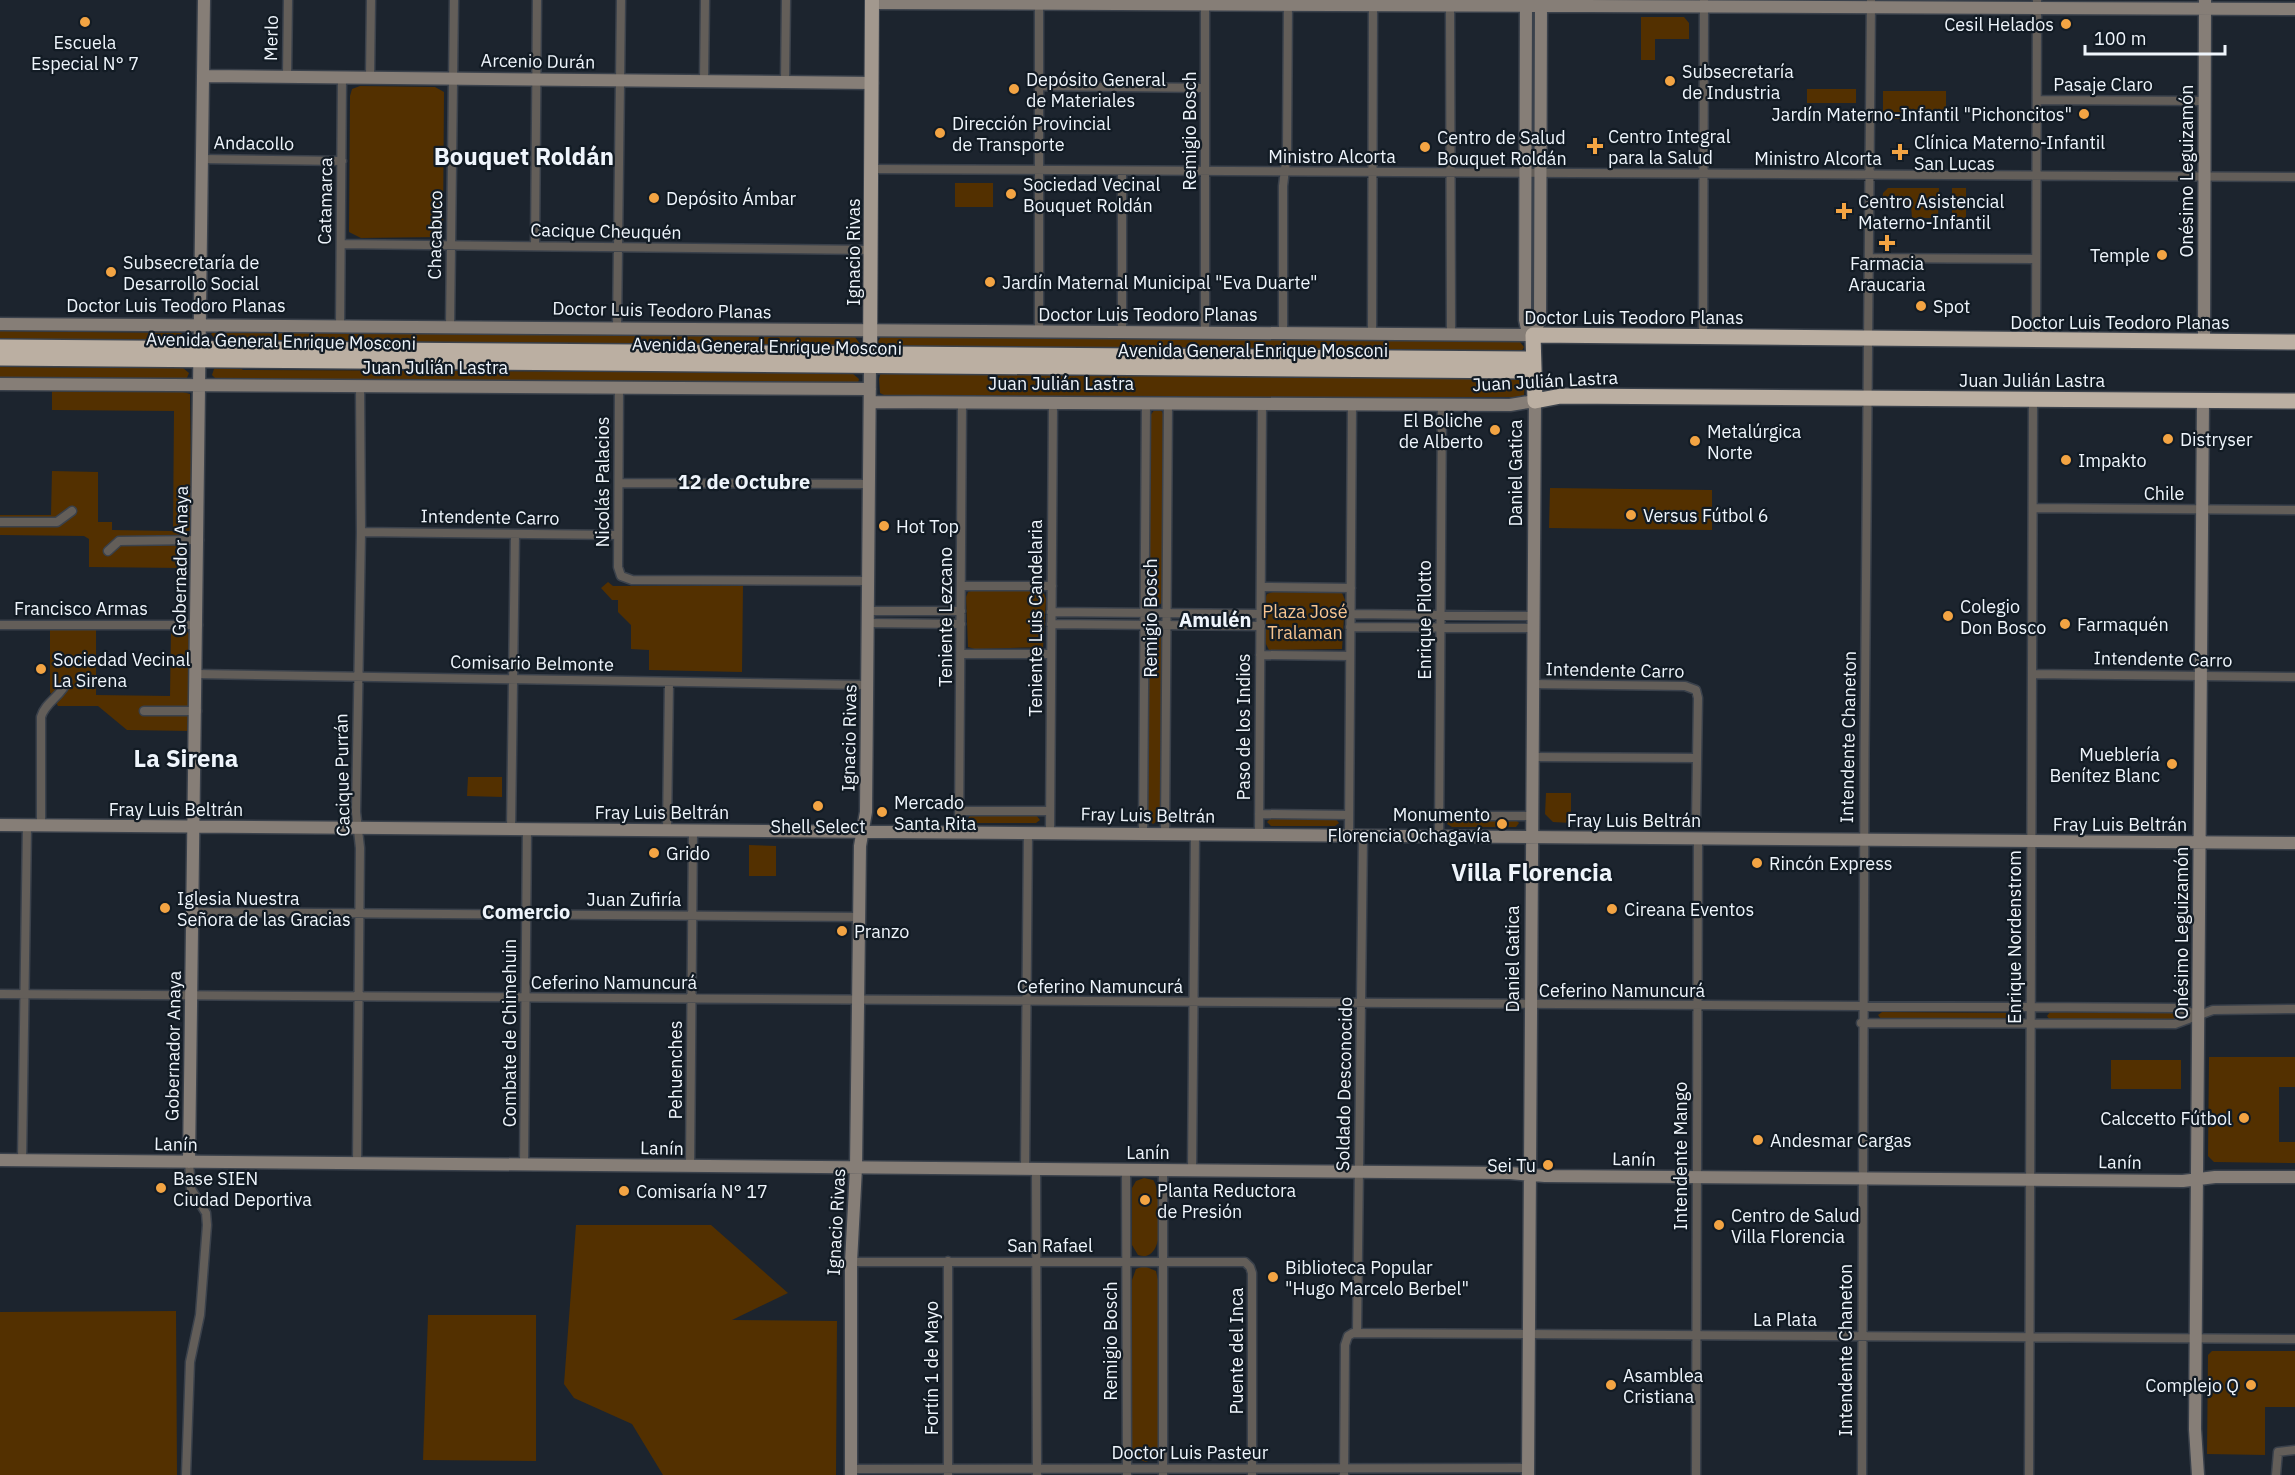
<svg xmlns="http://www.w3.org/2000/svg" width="2295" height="1475" viewBox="0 0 2295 1475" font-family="'IBM Plex Sans',sans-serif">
<rect width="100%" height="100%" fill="#1c242e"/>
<path fill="#533000" d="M1533 17 1535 20 1534 161 1530 160Z
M1641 17H1684L1689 23V39H1655V60H1641Z
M360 86 435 87 444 92 443 229 439 237 361 238 349 232 350 96 352 89Z
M1807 89H1856V103H1807Z
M1883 91H1946V119H1883Z
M955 183H993V207H955Z
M1533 184 1535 325 1531 327 1530 187Z
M1888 188H1939L1938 218H1912L1911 205H1882L1883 193Z
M1952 188H1966V218H1952Z
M216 330 855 337 860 344 858 347 836 348 831 345 216 340 211 334Z
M0 331 181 333 186 338 185 341 163 343 159 340H0Z
M881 336 1514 341 1520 342 1524 347 1521 352 1496 353 1491 350 883 346 878 342Z
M237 365 243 370 852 373 859 379 858 383 217 380 212 375 215 366Z
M0 367 183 368 189 373 186 380 0 379Z
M902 371 907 374 1518 379 1525 381 1524 395 1515 397H888L880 393 879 379 881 372Z
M52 390 183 392 190 394 192 531H184L183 568 89 567V539L84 536 0 535V515H51L52 471 98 472V522H112V530L173 531 174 411 52 410Z
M1155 409 1161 410 1164 416 1163 602 1155 608 1149 602 1150 416Z
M1550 488 1712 490V530L1549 528Z
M608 582 613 586H743L742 672 649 670V650L631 649V625L618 612V600H612L601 588Z
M974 590 1043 591 1046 599 1043 647 975 649 968 647 966 597 968 592Z
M1273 592 1342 593 1345 600 1342 649 1269 650 1265 642V599L1267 594Z
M50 629H96V695L170 696 171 630 187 631 190 635V731L127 730 98 706H58L50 692Z
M1156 629 1163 635 1161 818 1153 824 1147 818 1149 637 1150 633Z
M468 777H502V797L467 796Z
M1546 793H1571V823L1553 822 1545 814Z
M970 815H1036L1040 820 1036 823H972L967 821Z
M1271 818H1335L1339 823 1335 826H1271L1267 822Z
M1515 819 1519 823 1516 827H1452L1447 824 1449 820Z
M749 845 776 846V876H749Z
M1882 1012 2010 1013 2014 1016 2011 1020 1881 1019 1878 1015Z
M2050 1012 2178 1013 2182 1017 2178 1020H2050L2047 1016Z
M2209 1057H2295V1087H2279V1142H2295V1163L2214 1162 2208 1156Z
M2111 1060H2181V1089H2111Z
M1144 1178 1153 1180C1161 1188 1169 1266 1138 1255L1132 1245V1188L1136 1181Z
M576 1225H711L788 1293 732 1320 837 1321 836 1475H663L632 1424 574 1398 564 1384Z
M1144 1266 1156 1271 1158 1280V1450L1154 1458 1146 1462 1135 1458 1131 1450 1132 1280 1136 1269Z
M176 1311 177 1475H0V1312Z
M428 1315H536V1461L423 1460Z
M2212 1351H2295V1407H2265V1455L2207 1454 2208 1355Z"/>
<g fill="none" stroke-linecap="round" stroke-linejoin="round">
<g stroke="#3a414b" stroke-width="11">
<path id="street" d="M1205 0V333
M1450 5 1451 335
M287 76 288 0
M370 77 371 0
M704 81 705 0
M785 82 786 0
M1039 86 1205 88
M2037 100 2205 101
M202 159 342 161
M872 169 2295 177
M341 244 871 250
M535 246 537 0
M1870 258 2036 259
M340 326 342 77
M450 327 454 0
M617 329 621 0
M1039 332V0
M1122 333V171
M1283 334V186L1287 153 1288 0
M1372 334 1373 0
M1703 337 1704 0
M2036 341 2037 0
M619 388 618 567 621 576 632 580 868 581
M619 483 869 484
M2033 508 2295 510
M0 522H57L72 511
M361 532 618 535
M108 551 119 541 199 540
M961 586H1052
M1261 587 1351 588
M868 611H961
M1051 612 1261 614
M1351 614 1534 616
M868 623 961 624
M1051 624 1261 626
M0 625H198
M1350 627 1534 628
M961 654H1051
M1260 655 1350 656
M197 674 867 685
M2032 674 2295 677
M1533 684 1685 686 1696 690 1698 698 1696 823
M144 711H197
M1533 757 1697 758
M960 811H1050
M1259 814 1349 815
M1439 816H1532
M41 826V717C45 702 62 696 67 681
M511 829 515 534
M667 830 669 682
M959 831 962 403
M1050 832 1053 403
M1143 833 1146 403
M1165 834 1168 403
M1259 834 1262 404
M1349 835 1352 404
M1439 836 1442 405
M192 912 859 917
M0 994 2175 1008 2198 1014
M1861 1023 2175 1024 2213 1010 2295 1009
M22 1160 27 826
M357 1163 360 848 356 812 361 532 360 386
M524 1165 527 829
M690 1166 693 830
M1025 1169 1028 832
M1036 1169 1037 1475
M1126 1170 1127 1475
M1192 1170 1195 834
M948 1261V1475
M851 1262H1245L1250 1267 1252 1273V1475
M1357 1332 1363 835
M851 1469 1528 1468
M186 1475 190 1362 200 1315 207 1225 206 1213 191 1189 189 1162
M1163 1475V1170
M1344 1475 1345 1345 1348 1336 1353 1333 2295 1339
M1696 1475 1698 838
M1862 1475C1861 983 1867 492 1871 0
M2029 1475 2033 400
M2276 1475 2278 1452 2295 1450"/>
</g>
<g stroke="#3a414b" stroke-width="15">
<path id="secondary" d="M1526 0 1525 320 1527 329 1533 335
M872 3 2295 9
M203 76 872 83
M0 324 1533 335
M1533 335 1540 320 1541 0
M2204 342 2205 0
M0 384 870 389
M870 402 1510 405 1535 401 1528 1475
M0 825 2295 843
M0 1160 1510 1173 1545 1176 2183 1181 2215 1177H2295
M189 1162 204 0
M851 1475V1262L856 1168 860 846 866 812 870 366
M2198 1475 2195 1429 2203 401"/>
</g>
<g stroke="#3a414b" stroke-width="16">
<path id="primary" d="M870 364 872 0"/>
</g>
<g stroke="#3a414b" stroke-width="18">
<path id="highway" d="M2295 342 1533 335 1535 401 1561 396 2295 401
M0 347 1533 359
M0 358 1534 371"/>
</g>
<use href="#street" stroke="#635e59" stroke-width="8"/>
<use href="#secondary" stroke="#867e77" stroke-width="12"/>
<use href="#primary" stroke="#a2988e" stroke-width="14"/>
<use href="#highway" stroke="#bbafa2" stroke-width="15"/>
</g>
<g fill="#f3a443" stroke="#121b24" stroke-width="2">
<circle cx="85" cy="22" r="6"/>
<circle cx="2066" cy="24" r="6"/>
<circle cx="1670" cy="81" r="6"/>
<circle cx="1014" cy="89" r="6"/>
<circle cx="2084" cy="114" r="6"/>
<circle cx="940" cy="133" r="6"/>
<path d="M1592 137h6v6h6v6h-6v6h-6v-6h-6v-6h6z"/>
<circle cx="1425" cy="147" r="6"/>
<path d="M1897 143h6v6h6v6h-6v6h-6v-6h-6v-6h6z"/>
<circle cx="1011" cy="194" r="6"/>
<circle cx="654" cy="198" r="6"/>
<path d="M1841 202h6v6h6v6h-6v6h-6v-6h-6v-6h6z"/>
<path d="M1884 234h6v6h6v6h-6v6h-6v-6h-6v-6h6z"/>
<circle cx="2162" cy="255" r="6"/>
<circle cx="111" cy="272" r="6"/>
<circle cx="990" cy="282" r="6"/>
<circle cx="1921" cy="306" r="6"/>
<circle cx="1495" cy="430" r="6"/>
<circle cx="2168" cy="439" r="6"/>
<circle cx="1695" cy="441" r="6"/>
<circle cx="2066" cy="460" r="6"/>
<circle cx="1631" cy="515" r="6"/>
<circle cx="884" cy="526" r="6"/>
<circle cx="1948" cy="616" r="6"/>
<circle cx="2065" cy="624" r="6"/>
<circle cx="41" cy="669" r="6"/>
<circle cx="2172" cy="764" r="6"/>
<circle cx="818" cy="806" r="6"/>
<circle cx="882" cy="812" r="6"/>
<circle cx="1502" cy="824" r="6"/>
<circle cx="654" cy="853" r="6"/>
<circle cx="1757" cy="863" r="6"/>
<circle cx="165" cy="908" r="6"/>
<circle cx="1612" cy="909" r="6"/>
<circle cx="842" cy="931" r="6"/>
<circle cx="2244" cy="1118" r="6"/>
<circle cx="1758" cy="1140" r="6"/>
<circle cx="1548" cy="1165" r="6"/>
<circle cx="161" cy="1188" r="6"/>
<circle cx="624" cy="1191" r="6"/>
<circle cx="1145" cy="1200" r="6"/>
<circle cx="1719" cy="1225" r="6"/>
<circle cx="1273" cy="1277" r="6"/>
<circle cx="1611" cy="1385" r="6"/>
<circle cx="2251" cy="1385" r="6"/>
</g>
<g text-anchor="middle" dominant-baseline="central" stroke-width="4.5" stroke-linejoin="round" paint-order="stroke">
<g font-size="18" fill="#eff5fc" stroke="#121b24" text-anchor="start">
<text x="2054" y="24" text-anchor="end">Cesil Helados</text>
<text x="85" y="42" text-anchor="middle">Escuela<tspan x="85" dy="21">Especial N° 7</tspan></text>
<text x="1682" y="71">Subsecretaría<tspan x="1682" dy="21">de Industria</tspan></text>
<text x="1026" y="79">Depósito General<tspan x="1026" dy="21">de Materiales</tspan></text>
<text x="2072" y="114" text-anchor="end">Jardín Materno-Infantil "Pichoncitos"</text>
<text x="952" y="123">Dirección Provincial<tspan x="952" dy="21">de Transporte</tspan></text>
<text x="1608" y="136">Centro Integral<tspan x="1608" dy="21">para la Salud</tspan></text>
<text x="1437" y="137">Centro de Salud<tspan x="1437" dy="21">Bouquet Roldán</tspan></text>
<text x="1914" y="142">Clínica Materno-Infantil<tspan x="1914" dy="21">San Lucas</tspan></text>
<text x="1023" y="184">Sociedad Vecinal<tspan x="1023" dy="21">Bouquet Roldán</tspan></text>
<text x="666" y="198">Depósito Ámbar</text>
<text x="1858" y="201">Centro Asistencial<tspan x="1858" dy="21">Materno-Infantil</tspan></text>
<text x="2150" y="255" text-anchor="end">Temple</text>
<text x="123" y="262">Subsecretaría de<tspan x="123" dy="21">Desarrollo Social</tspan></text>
<text x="1887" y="263" text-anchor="middle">Farmacia<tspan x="1887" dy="21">Araucaria</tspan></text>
<text x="1002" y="282">Jardín Maternal Municipal "Eva Duarte"</text>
<text x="1933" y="306">Spot</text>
<text x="1483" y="420" text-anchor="end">El Boliche<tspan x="1483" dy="21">de Alberto</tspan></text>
<text x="1707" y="431">Metalúrgica<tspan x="1707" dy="21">Norte</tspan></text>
<text x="2180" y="439">Distryser</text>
<text x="2078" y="460">Impakto</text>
<text x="1643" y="515">Versus Fútbol 6</text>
<text x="896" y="526">Hot Top</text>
<text x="1960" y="606">Colegio<tspan x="1960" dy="21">Don Bosco</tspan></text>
<text x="2077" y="624">Farmaquén</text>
<text x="53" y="659">Sociedad Vecinal<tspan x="53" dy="21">La Sirena</tspan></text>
<text x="2160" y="754" text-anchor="end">Mueblería<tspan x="2160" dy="21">Benítez Blanc</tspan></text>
<text x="894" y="802">Mercado<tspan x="894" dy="21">Santa Rita</tspan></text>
<text x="1490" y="814" text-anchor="end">Monumento<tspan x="1490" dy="21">Florencia Ochagavía</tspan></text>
<text x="818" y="826" text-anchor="middle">Shell Select</text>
<text x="666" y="853">Grido</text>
<text x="1769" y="863">Rincón Express</text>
<text x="177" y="898">Iglesia Nuestra<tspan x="177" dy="21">Señora de las Gracias</tspan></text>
<text x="1624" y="909">Cireana Eventos</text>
<text x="854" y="931">Pranzo</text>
<text x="2232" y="1118" text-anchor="end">Calccetto Fútbol</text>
<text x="1770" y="1140">Andesmar Cargas</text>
<text x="1536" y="1165" text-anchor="end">Sei Tu</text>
<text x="173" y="1178">Base SIEN<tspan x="173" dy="21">Ciudad Deportiva</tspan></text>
<text x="1157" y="1190">Planta Reductora<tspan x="1157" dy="21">de Presión</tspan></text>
<text x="636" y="1191">Comisaría N° 17</text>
<text x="1731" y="1215">Centro de Salud<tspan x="1731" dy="21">Villa Florencia</tspan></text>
<text x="1285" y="1267">Biblioteca Popular<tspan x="1285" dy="21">"Hugo Marcelo Berbel"</tspan></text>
<text x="1623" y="1375">Asamblea<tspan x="1623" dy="21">Cristiana</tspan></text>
<text x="2239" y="1385" text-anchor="end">Complejo Q</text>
</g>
<g font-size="18" fill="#eff5fc" stroke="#121b24">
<text transform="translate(271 38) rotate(-89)">Merlo</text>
<text transform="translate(538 61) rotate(1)">Arcenio Durán</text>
<text x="2103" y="84">Pasaje Claro</text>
<text transform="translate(1189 131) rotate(-90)">Remigio Bosch</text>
<text transform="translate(254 143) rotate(1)">Andacollo</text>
<text x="1332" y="156">Ministro Alcorta</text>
<text x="1818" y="158">Ministro Alcorta</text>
<text transform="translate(2186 171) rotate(-90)">Onésimo Leguizamón</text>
<text transform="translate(325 201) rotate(-89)">Catamarca</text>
<text transform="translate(606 231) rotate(1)">Cacique Cheuquén</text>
<text transform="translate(435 235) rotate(-89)">Chacabuco</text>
<text transform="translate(853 252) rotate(-90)">Ignacio Rivas</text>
<text x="176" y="305">Doctor Luis Teodoro Planas</text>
<text transform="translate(662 310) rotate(1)">Doctor Luis Teodoro Planas</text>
<text x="1148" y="314">Doctor Luis Teodoro Planas</text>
<text x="1634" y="317">Doctor Luis Teodoro Planas</text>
<text x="2120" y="322">Doctor Luis Teodoro Planas</text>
<text transform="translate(281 341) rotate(1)">Avenida General Enrique Mosconi</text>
<text transform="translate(767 346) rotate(1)">Avenida General Enrique Mosconi</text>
<text x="1253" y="350">Avenida General Enrique Mosconi</text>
<text x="435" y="367">Juan Julián Lastra</text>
<text x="2032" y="380">Juan Julián Lastra</text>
<text transform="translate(1545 381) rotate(-3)">Juan Julián Lastra</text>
<text x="1061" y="383">Juan Julián Lastra</text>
<text transform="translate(1515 473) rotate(-90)">Daniel Gatica</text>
<text transform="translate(602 482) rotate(-90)">Nicolás Palacios</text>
<text x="2164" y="493">Chile</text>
<text transform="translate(490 517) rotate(1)">Intendente Carro</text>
<text transform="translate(180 561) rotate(-89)">Gobernador Anaya</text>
<text x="81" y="608">Francisco Armas</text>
<text transform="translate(945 617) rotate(-90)">Teniente Lezcano</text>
<text transform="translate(1035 618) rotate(-90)">Teniente Luis Candelaria</text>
<text transform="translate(1150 618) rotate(-90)">Remigio Bosch</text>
<text transform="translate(1424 620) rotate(-90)">Enrique Pilotto</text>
<text transform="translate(2163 659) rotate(1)">Intendente Carro</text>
<text transform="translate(532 663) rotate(1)">Comisario Belmonte</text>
<text transform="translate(1615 670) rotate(1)">Intendente Carro</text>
<text transform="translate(1243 727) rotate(-90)">Paso de los Indios</text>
<text transform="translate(1848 737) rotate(-89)">Intendente Chaneton</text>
<text transform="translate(849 738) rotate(-89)">Ignacio Rivas</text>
<text transform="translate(342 775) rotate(-91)">Cacique Purrán</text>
<text x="176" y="809">Fray Luis Beltrán</text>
<text x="662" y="812">Fray Luis Beltrán</text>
<text transform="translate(1148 815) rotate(1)">Fray Luis Beltrán</text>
<text x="1634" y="820">Fray Luis Beltrán</text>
<text x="2120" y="824">Fray Luis Beltrán</text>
<text x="634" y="899">Juan Zufiría</text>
<text transform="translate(2181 933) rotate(-90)">Onésimo Leguizamón</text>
<text transform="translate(2014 937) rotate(-90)">Enrique Nordenstrom</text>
<text transform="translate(1512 959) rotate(-90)">Daniel Gatica</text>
<text x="614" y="982">Ceferino Namuncurá</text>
<text x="1100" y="986">Ceferino Namuncurá</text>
<text x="1622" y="990">Ceferino Namuncurá</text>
<text transform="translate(509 1033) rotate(-90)">Combate de Chimehuin</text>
<text transform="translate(173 1046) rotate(-89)">Gobernador Anaya</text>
<text transform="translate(675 1070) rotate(-90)">Pehuenches</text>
<text transform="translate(1344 1084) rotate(-89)">Soldado Desconocido</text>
<text transform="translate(176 1144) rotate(1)">Lanín</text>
<text transform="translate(662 1148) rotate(1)">Lanín</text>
<text x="1148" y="1152">Lanín</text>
<text transform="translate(1680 1156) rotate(-90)">Intendente Mango</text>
<text transform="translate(1634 1159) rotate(1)">Lanín</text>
<text transform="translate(2120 1162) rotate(1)">Lanín</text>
<text transform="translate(836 1222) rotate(-87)">Ignacio Rivas</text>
<text x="1050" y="1245">San Rafael</text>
<text x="1785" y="1319">La Plata</text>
<text transform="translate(1110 1341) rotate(-90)">Remigio Bosch</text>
<text transform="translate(1845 1350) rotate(-90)">Intendente Chaneton</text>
<text transform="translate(1236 1351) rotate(-90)">Puente del Inca</text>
<text transform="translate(931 1368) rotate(-90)">Fortín 1 de Mayo</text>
<text x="1190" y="1452">Doctor Luis Pasteur</text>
</g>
<g font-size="18" fill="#f7c48f" stroke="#121b24">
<text x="1305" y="611">Plaza José<tspan x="1305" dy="21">Tralaman</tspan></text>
</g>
<g font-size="20" font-weight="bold" fill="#eff5fc" stroke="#121b24">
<text x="744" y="481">12 de Octubre</text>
<text x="1215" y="619">Amulén</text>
<text x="526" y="911">Comercio</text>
</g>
<g font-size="24" font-weight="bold" fill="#eff5fc" stroke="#121b24">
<text x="524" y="156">Bouquet Roldán</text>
<text x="186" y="758">La Sirena</text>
<text x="1532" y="872">Villa Florencia</text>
</g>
</g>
<path d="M2085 45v9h140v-9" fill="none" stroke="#eff5fc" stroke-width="3"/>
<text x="2094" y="45" font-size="18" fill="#eff5fc" stroke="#121b24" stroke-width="4.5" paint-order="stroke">100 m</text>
</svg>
